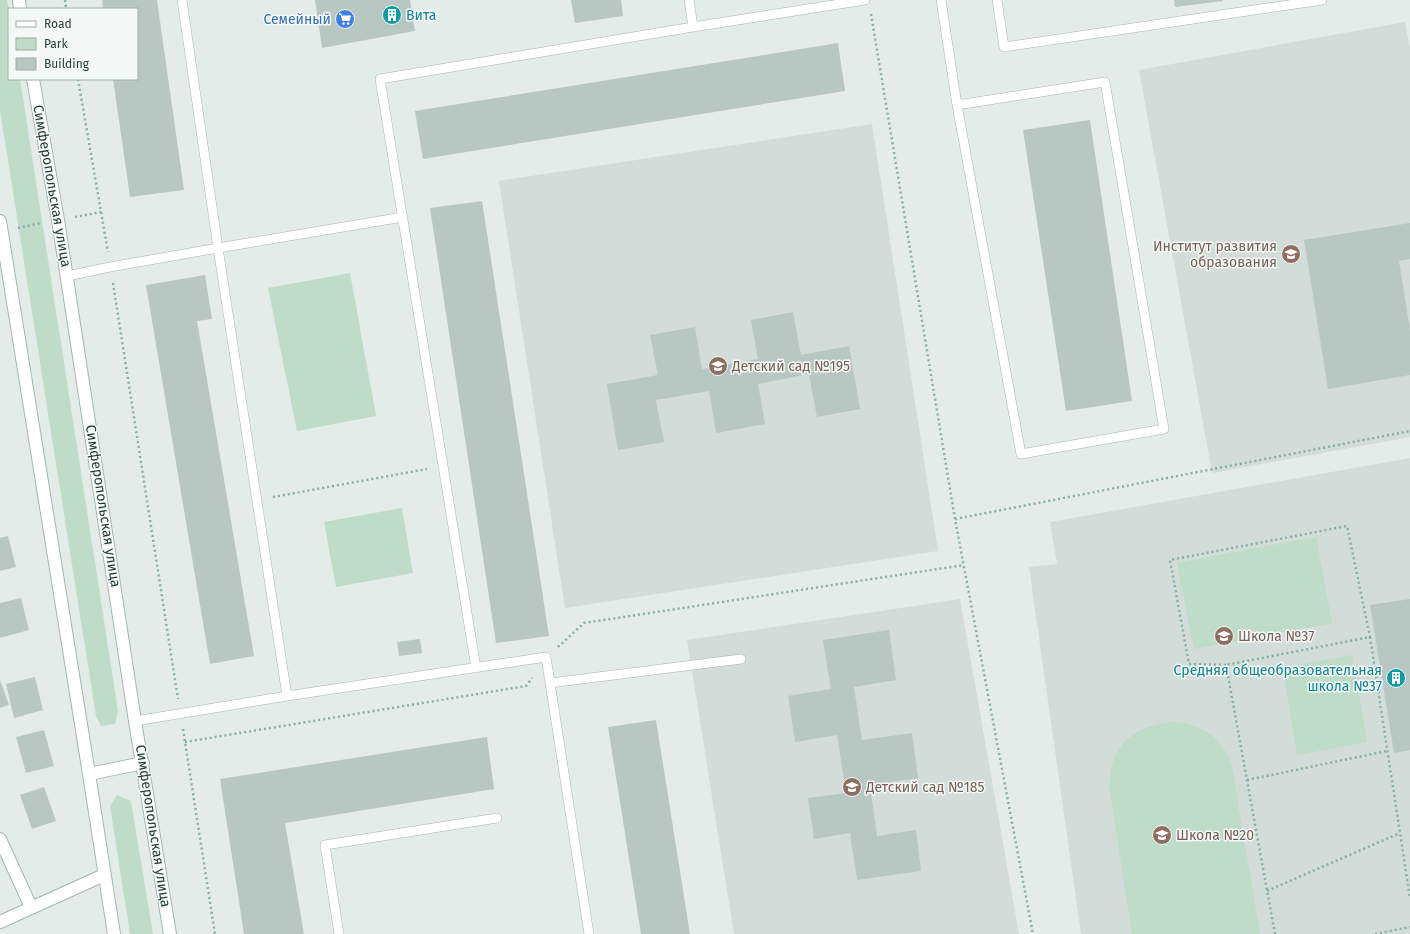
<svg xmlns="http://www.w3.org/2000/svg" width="1410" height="934" viewBox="0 0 1410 934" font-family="'Fira Sans',sans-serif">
<rect width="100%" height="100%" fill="#e4ece9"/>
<path fill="#d2dcd8" d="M1405 22 1410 48V437L1212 473 1139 70Z
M872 124 938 551 565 608 499 181Z
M1410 458V934H1081L1029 567 1057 564 1050 522Z
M960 599 1019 934H734L687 640Z"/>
<path fill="#bedcc7" d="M0 0H7L9 10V79H20L118 711 115 724 101 726 96 716 0 110Z
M350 273 376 416 297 431 268 288Z
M402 508 413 573 336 587 324 522Z
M1316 537 1332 623 1194 649 1177 563Z
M1352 655 1367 742 1297 755 1283 668Z
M1175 722C1203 725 1220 737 1231 762L1260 934H1132L1110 792C1107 747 1132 725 1175 722Z
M117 795 131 801 153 934H130L110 806Z"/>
<path fill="#b9c7c2" d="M102 0H157L184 190 130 197 113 79H137V9H103Z
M315 0H410L415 31 322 48Z
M571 0H621L623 16 575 23Z
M1174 0H1223V1L1175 7Z
M838 43 845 91 423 159 415 111Z
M1090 120 1132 401 1066 411 1023 130Z
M482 201 549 636 496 643 430 208Z
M1410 223V259L1399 261 1410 330V375L1328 389 1304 240Z
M205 275 212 319 197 321 254 656 210 664 146 285Z
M793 312 801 355 849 346 860 409 817 417 809 374 758 384 765 424 716 433 709 391 656 400 664 442 618 450 607 384 658 375 650 335 695 327 702 369 758 359 751 320Z
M8 536 16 567 0 571V538Z
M21 598 29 630 0 638V603Z
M1410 599V750L1394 753 1370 605Z
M889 630 896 680 854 687 862 740 912 733 918 778 870 785 877 836 916 830 921 871 857 880 850 833 814 839 808 798 846 793 837 735 795 742 788 696 831 689 823 640Z
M420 639 422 653 399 656 397 642Z
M35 677 43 710 14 718 6 684Z
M0 680 9 705 0 708Z
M656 720 690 934H641L608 727Z
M44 730 54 766 26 773 16 737Z
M487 737 494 789 285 823 304 934H244L220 779Z
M44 787 56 821 32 829 20 795Z"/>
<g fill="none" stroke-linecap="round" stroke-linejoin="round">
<g stroke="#a7b4b0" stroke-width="10">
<path id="service" d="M689 0 693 27 865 0
M941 0 957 105 1021 454 1164 429 1105 82 957 105
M997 0 1004 47 1322 0
M67 276 110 267 218 248 182 0
M476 668 380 79 693 27
M550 683 741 659
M287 696 218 248 403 217
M135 721 287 696 546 657 589 934
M339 934 325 845 497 818"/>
</g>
<g stroke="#a7b4b0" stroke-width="14">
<path id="minor" d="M0 839 31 907
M0 922 104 875"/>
</g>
<g stroke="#a7b4b0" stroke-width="14">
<path id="tertiary" d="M19 0 20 9
M33 79 58 220 135 721 170 934
M0 221 89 774 114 934
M89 774 143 763"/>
</g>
<path stroke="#86aea3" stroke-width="2.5" stroke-dasharray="2 3" stroke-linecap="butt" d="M65 0 66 9
M871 14 955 519 1033 934
M78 79 108 252
M75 217 101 212
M18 228 41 223
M113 283 178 699
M273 497 427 469
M955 519 1410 431
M558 647 584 623 964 565
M1226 665 1189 664 1170 560 1347 526 1370 637
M183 729 215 934
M185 742 526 686 532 678
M1247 780 1387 751
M1267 891 1400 833
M1275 934 1226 665 1370 637 1410 898
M1375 934 1410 927"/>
<use href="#service" stroke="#fff" stroke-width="9"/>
<use href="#minor" stroke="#fff" stroke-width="12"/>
<use href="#tertiary" stroke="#fff" stroke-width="12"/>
</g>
<defs>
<g id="building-disc" transform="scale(1)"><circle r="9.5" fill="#0f9aa8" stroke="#f4f9f7"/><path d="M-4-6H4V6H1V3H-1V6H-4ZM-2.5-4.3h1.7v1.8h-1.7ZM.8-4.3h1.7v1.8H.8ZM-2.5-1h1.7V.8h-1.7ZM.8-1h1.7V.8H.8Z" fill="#fff"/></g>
<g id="supermarket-disc" transform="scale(1)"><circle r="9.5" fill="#3f7fe0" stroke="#f4f9f7"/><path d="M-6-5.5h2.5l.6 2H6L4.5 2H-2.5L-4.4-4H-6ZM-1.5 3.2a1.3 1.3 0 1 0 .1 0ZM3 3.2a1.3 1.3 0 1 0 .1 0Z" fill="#fff"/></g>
<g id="university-disc" transform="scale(1)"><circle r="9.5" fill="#8d6e63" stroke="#f4f9f7"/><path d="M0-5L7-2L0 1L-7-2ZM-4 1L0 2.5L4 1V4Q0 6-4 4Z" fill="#fff"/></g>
<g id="school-disc" transform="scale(1)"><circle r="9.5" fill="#8d6e63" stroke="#f4f9f7"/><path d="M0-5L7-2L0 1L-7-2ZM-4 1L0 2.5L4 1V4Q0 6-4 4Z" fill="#fff"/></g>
</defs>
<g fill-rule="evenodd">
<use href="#building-disc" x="392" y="15"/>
<use href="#supermarket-disc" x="345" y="19"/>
<use href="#university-disc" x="1291" y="254"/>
<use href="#school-disc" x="718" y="366"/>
<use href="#school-disc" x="1224" y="636"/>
<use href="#building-disc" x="1396" y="678"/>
<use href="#school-disc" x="852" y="787"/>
<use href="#school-disc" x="1162" y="835"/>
</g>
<g text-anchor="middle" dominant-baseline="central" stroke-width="3" stroke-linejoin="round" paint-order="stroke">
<g font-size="14" fill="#0d838f" stroke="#f4f9f7" text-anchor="start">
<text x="406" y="15">Вита</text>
<text x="1382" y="670" text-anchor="end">Средняя общеобразовательная<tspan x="1382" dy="16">школа №37</tspan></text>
</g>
<g font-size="14" fill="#366cbe" stroke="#f4f9f7" text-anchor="end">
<text x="331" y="19">Семейный</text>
</g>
<g font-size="14" fill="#243d37" stroke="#f4f9f7">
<text transform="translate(52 186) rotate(80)">Симферопольская улица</text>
<text transform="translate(103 506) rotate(81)">Симферопольская улица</text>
<text transform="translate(153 826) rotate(81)">Симферопольская улица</text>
</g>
<g font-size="14" fill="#785e54" stroke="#f4f9f7" text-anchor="start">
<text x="1277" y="246" text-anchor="end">Институт развития<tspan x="1277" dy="16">образования</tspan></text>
<text x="732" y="366">Детский сад №195</text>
<text x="1238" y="636">Школа №37</text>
<text x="866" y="787">Детский сад №185</text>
<text x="1176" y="835">Школа №20</text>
</g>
</g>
<rect x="8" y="8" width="130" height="72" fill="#f4f9f7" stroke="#a1aeaa"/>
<rect x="16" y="21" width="20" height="6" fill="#ffffff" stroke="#a1aeaa"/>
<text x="44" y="28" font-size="12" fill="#243d37">Road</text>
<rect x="16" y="38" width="20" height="12" fill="#bedcc7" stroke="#a1aeaa"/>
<text x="44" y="48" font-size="12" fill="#243d37">Park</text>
<rect x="16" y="58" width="20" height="12" fill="#b9c7c2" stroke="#a1aeaa"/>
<text x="44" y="68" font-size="12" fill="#243d37">Building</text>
</svg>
